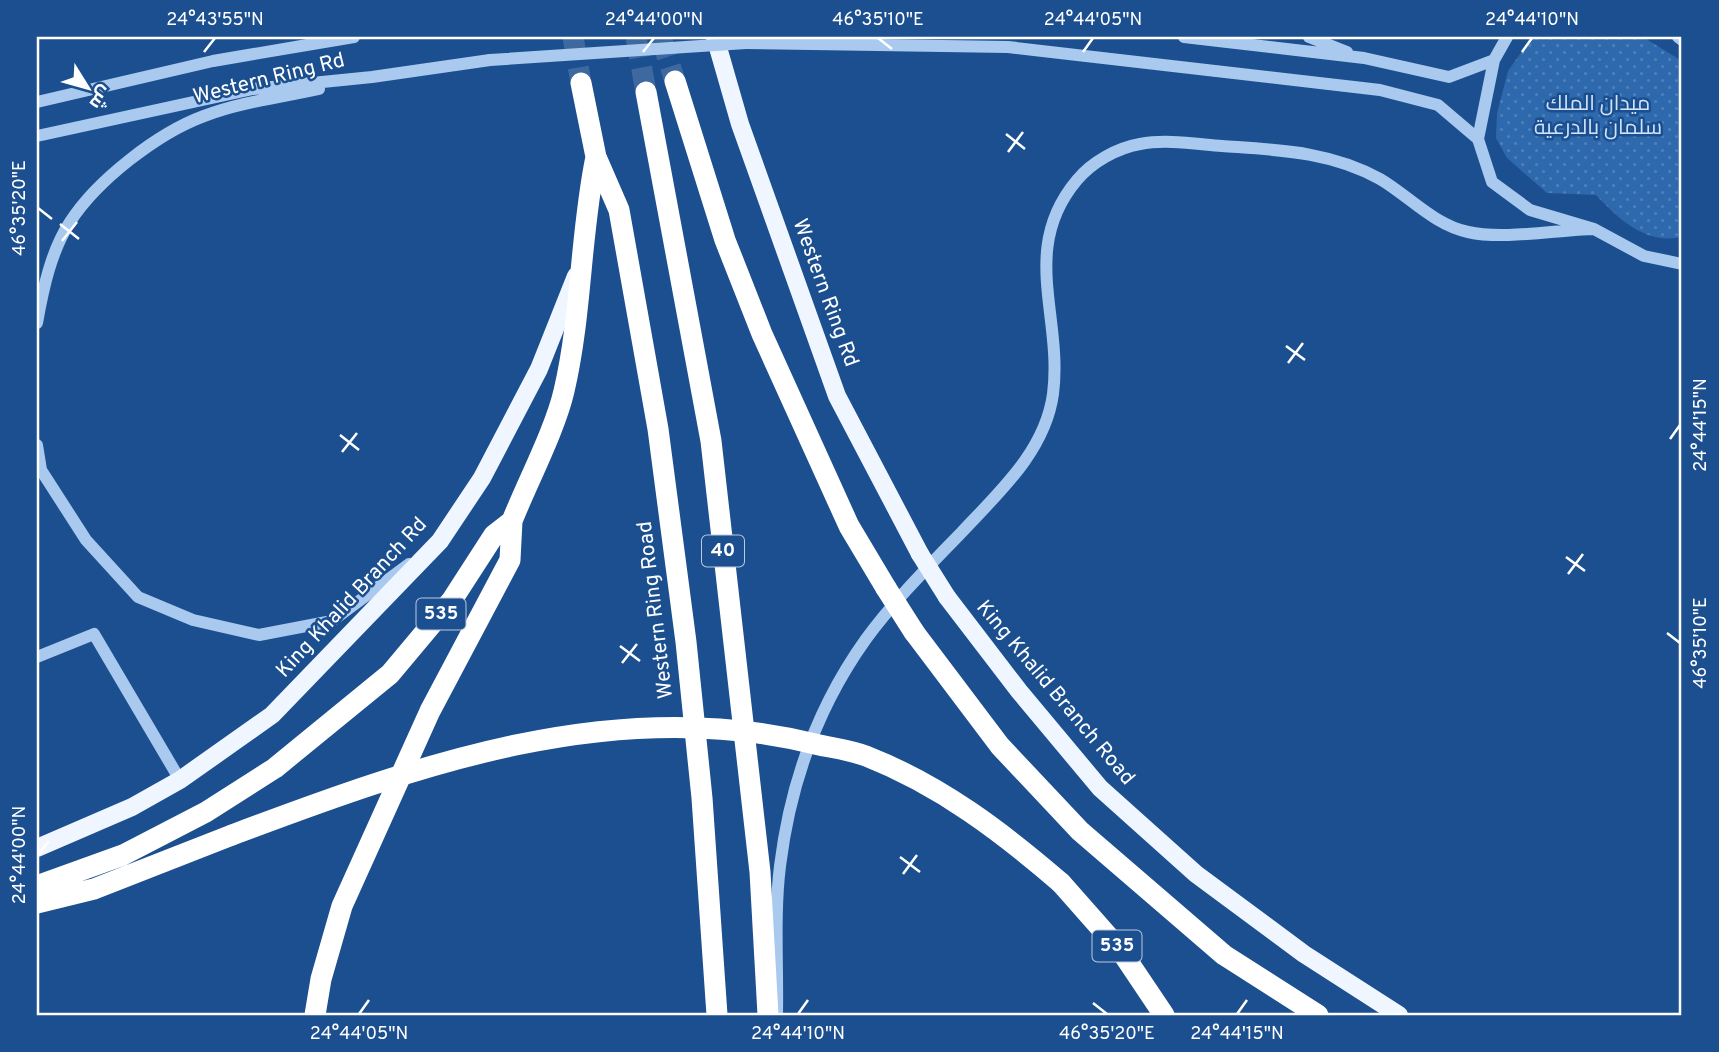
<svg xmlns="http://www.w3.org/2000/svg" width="1719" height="1052" viewBox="0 0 1719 1052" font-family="Overpass,Cairo,sans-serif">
<defs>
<pattern id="park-dots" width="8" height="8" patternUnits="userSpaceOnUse" patternTransform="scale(1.75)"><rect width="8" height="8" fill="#2e69ad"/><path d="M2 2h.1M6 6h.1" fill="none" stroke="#4d80b9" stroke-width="1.8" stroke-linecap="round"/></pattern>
</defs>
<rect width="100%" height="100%" fill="#1b4f8f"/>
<path fill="url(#park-dots)" d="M1532 37H1643L1682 61V237C1645 245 1619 219 1596 195L1547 193 1507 158 1496 138 1497 113 1508 71Z"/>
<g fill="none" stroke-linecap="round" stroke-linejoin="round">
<path stroke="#3d69a0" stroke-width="21" stroke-dasharray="21 10" stroke-linecap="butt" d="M573 37 581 83
M636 37 646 92
M661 37 675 81"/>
<path stroke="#a9c9ee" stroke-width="12" d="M1184 37 1364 58 1449 77 1494 60
M1309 37 1347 52
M1507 37 1494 60 1478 139 1492 182 1530 210 1594 229 1644 256 1682 264
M1678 37 1682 40
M746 43 1008 47 1380 90 1438 105 1478 139
M37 102 213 61 354 37
M37 136 253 89 372 77 490 60
M37 323C43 289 51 251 70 222 97 180 158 133 204 116 240 102 282 97 319 89
M37 445 41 470 86 540 138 597 193 620 259 635 332 621 409 564
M37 657 94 634 180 780
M777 1015C778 966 774 915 780 866 790 785 818 706 866 639 893 602 928 567 960 534 998 493 1045 452 1053 394 1063 316 1019 249 1077 180 1092 162 1117 148 1140 144 1166 139 1196 144 1222 146 1277 150 1330 151 1380 179 1409 196 1434 225 1468 232 1503 240 1556 230 1594 229"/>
<path stroke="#f0f6ff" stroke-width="18" d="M715 37 740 124 837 396 920 554
M947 597 1019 691 1100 788 1196 874 1304 954 1399 1015
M37 848 132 807 180 780 272 715 440 541 482 478 539 369 576 276"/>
<path stroke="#fff" stroke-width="21" d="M675 81 725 240 762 334 849 526 886 588
M581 83 596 157 619 210 658 429 686 642 702 798 717 1015
M646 92 711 441 760 872 768 1015
M914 632 1000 746 1080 831 1224 955 1318 1015
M1061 883 1121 951 1164 1015
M37 886 123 855 206 812 275 768 390 674 452 600 494 535 512 521C527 483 555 430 564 391 582 314 580 234 596 157
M37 903 94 889 232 835
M315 1015 321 979 342 906 430 711 510 560 512 521"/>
<path stroke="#a9c9ee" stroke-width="12" d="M490 60 746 43"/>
<path stroke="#f0f6ff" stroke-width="18" d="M920 554 947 597"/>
<path stroke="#fff" stroke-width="21" d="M886 588 914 632
M232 835C418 765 615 694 815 744 832 748 850 750 866 756 940 785 1002 832 1061 883"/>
</g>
<path fill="none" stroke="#fff" stroke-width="2.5" d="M878 38 892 49M204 52 215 38M643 52 654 38M1083 52 1093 38M1522 52 1532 38M1006 134 1025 149M1008 152 1023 132M38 208 52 219M60 224 79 239M62 241 77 222M1286 346 1305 360M1288 363 1303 343M340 435 359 450M1670 439 1680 425M342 452 357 433M1566 557 1585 571M1568 574 1583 554M1667 633 1680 643M620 646 640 661M622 663 637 644M38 855 49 841M900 857 920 872M903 874 917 855M1093 1003 1107 1014M359 1014 369 1000M798 1014 808 1000M1237 1014 1247 1000"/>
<g text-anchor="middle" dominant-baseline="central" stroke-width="5" stroke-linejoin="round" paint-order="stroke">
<g fill="#1b4f8f" stroke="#bbcadd" stroke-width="2">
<rect x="702" y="535.5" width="42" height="31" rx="5"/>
<rect x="416.5" y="598.5" width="49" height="31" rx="5"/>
<rect x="1092.5" y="930.5" width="49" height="31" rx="5"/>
</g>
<g font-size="19" font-weight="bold" fill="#fff">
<text x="723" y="551">40</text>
<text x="441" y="614">535</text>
<text x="1117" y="946">535</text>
</g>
<g font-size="21" fill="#fff" stroke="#1b4f8f">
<text transform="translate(269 79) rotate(-14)">Western Ring Rd</text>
<text transform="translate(825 293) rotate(70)">Western Ring Rd</text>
<text transform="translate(352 598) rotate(-47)">King Khalid Branch Rd</text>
<text transform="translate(656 610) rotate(-97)">Western Ring Road</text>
<text transform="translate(1055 693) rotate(50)">King Khalid Branch Road</text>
</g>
<g font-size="21" fill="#cfe3fa" stroke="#1b4f8f">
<text x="1598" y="104">ميدان الملك<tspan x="1598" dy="24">سلمان بالدرعية</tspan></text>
</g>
</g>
<rect width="1719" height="1052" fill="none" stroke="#1b4f8f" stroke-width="77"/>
<g transform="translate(88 88) rotate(127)" stroke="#1b4f8f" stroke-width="5" paint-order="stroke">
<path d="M0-5L12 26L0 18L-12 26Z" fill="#ffffff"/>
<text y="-10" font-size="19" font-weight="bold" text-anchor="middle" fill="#ffffff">ش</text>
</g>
<rect x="38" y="38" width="1642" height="976" fill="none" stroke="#fff" stroke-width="2.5"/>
<g font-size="18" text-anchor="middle" fill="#fff">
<text x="215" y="25">24°43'55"N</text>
<text x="654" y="25">24°44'00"N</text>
<text x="878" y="25">46°35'10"E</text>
<text x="1093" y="25">24°44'05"N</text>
<text x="1532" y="25">24°44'10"N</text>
<text transform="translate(19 208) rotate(-90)" y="6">46°35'20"E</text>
<text transform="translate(1700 425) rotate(-90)" y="6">24°44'15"N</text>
<text transform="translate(1700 643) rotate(-90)" y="6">46°35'10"E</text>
<text transform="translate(19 855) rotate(-90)" y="6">24°44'00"N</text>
<text x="359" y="1039">24°44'05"N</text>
<text x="798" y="1039">24°44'10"N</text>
<text x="1107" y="1039">46°35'20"E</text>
<text x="1237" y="1039">24°44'15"N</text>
</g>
</svg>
